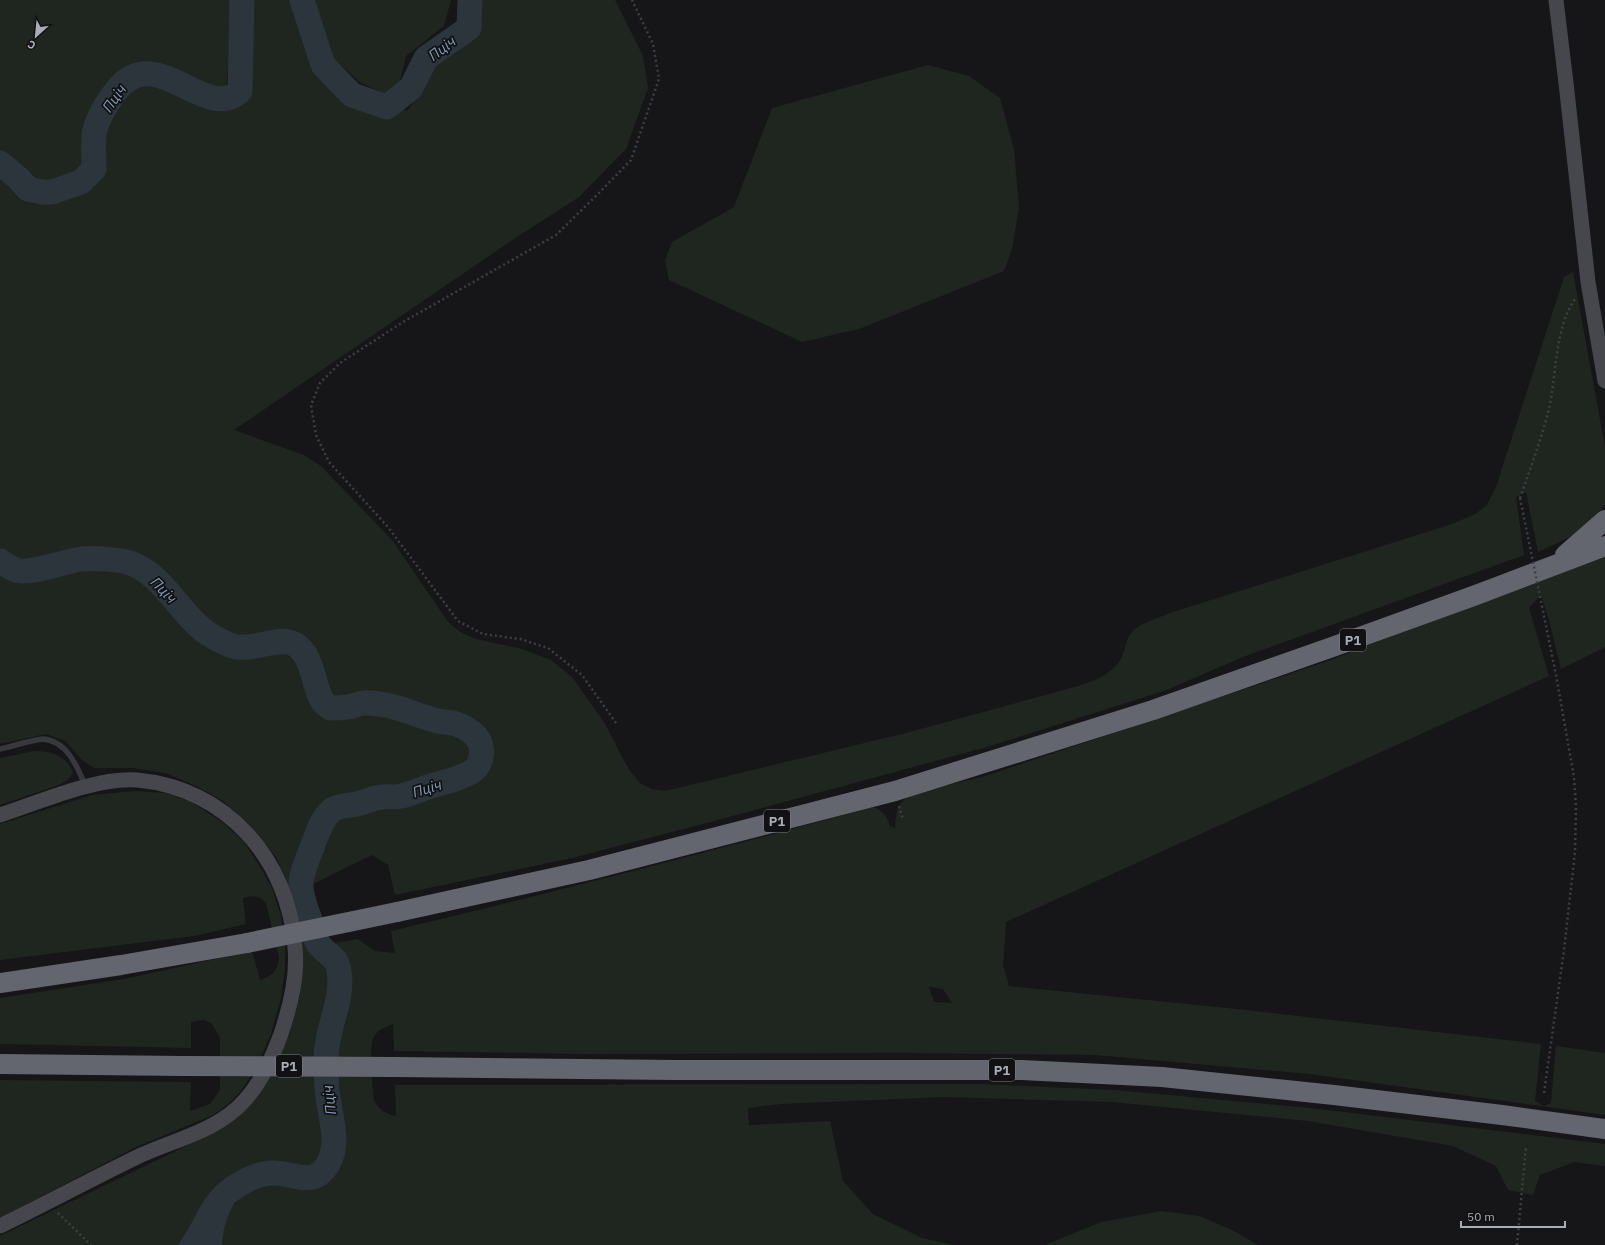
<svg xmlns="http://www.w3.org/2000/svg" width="1605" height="1245" viewBox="0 0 1605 1245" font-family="'IBM Plex Sans',sans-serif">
<rect width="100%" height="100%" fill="#161618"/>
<path fill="#1e261f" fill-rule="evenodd" d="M0 0H233L226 93 246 102 250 29V0H295L306 43 322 75 347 98 385 111 408 110 422 90 430 65 472 34 477 28 480 0H615L643 56 648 88 626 149 579 197 511 241 234 430 304 455 321 466 392 540 449 623 462 633 476 639 522 649 551 660 572 677 604 722 628 768 640 783 652 789 665 791 906 733 1082 685C1098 679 1117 671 1123 654 1125 648 1126 641 1129 636 1137 623 1157 619 1170 613L1452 524 1475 514 1487 505 1496 487 1564 277 1573 272 1605 447V504L1594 520 1583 531 1538 552 1526 492 1516 497 1524 555 1243 657 1164 691 987 747 718 820 572 858 395 895 388 865 372 855 315 883 300 867 294 885 316 951 332 961 335 979 334 1009 322 1038 320 1103 324 1116 326 1150 320 1161 312 1170 302 1172 296 1170 288 1163H270L222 1187C203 1201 193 1226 178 1245H0V1236L211 1134 236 1119 256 1099 272 1074 289 1035 300 995 302 956 289 888 276 857 248 823 223 801 198 787 166 773 132 768H94L82 760 65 741 46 734 0 744Z
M313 0H451L444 26 406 56 399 85 388 95 361 83 334 59Z
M928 65 969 76 1000 98 1014 149 1019 208 1012 249 1004 271 859 329 802 342 669 280 665 261 672 242 734 207 772 108Z
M1605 554V647L1561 669 1549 620 1541 595 1529 608 1549 676 1006 922 1003 965 1009 986 1237 1009 1541 1044 1535 1101 1544 1106 1551 1103 1556 1046 1605 1053V1115L1310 1074 1095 1055 903 1053 583 1054 394 1051 393 1024C386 1027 379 1029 375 1035 367 1046 373 1086 374 1100 379 1111 385 1113 396 1116L395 1085 982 1084 1114 1090 1311 1108 1605 1144V1166L1574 1162 1540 1175 1533 1195 1508 1190 1496 1166 1453 1146 1308 1121 1112 1102 944 1097 782 1104 748 1108 749 1125 830 1121 843 1181 873 1214 922 1238 954 1245H222C223 1217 233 1196 261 1185 264 1184 269 1181 272 1181 278 1180 284 1185 290 1185 300 1185 310 1182 320 1181L341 1158V1107L332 1086V1046L344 1005 343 957 337 950 322 945 358 939 375 951 395 953 391 931C552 893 713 851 873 807 883 811 887 816 890 826L895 828C897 808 896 804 914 793L982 777 1325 662ZM929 987 943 989 952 1003 934 1002Z
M34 751C52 751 65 755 73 772L69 779 59 785 0 805V758Z
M135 791 166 793 191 802 222 822 244 842 262 870 272 888 281 916 285 943V969L281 998 271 1034 257 1066 241 1091 227 1105 213 1115 134 1148 0 1218V1080L191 1082 190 1111 210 1104 220 1090V1038L212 1024 204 1020 191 1022V1048L0 1044V998L124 979 252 951 260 980C272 976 278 971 279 958L266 903C259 895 253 895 243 898L246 924 194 936 0 960V824L92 795Z
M1162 1211 1200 1216 1232 1230 1258 1245H1045L1101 1222Z"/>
<path fill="#2c353c" d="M222 1187 236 1201C227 1215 223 1228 222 1245H178L209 1198Z"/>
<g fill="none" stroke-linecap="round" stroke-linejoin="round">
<path stroke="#2c353c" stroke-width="25" d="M302 0 323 65 352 95 387 107 411 88 426 58 469 28 470 0
M0 163 18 178 28 189 42 192H52L81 182 94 169C94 158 93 146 94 135 96 120 107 103 116 91 155 39 206 124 240 91L242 0
M0 561C5 564 10 568 16 570 28 575 67 561 81 559 95 558 109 559 123 561 163 569 179 617 212 636 219 640 229 646 237 647 255 650 281 635 296 645 314 657 313 687 323 702 325 704 328 706 330 708 336 708 342 708 348 707 354 706 359 703 365 703 389 702 412 714 434 720 441 723 449 721 456 724 466 727 480 736 481 747 483 753 480 764 476 768 468 777 441 783 431 786 421 789 411 794 401 796 395 798 389 796 383 797 374 797 366 802 357 804 349 806 339 805 332 810 322 818 317 834 313 845 308 858 300 874 301 888 302 900 307 912 311 922 313 931 315 941 321 947 329 956 337 957 339 971 344 1001 326 1028 326 1058 326 1073 326 1089 329 1103 332 1124 339 1144 328 1164 312 1190 293 1171 271 1173 256 1174 239 1183 227 1193 211 1206 205 1228 193 1245"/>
<path stroke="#3d3f44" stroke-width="2.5" stroke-dasharray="2 3" stroke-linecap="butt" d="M1520 498C1530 470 1540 442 1548 413 1557 378 1554 326 1576 298
M616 723 582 675 548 648 520 639 483 634 458 621 388 527 329 462 316 435 311 405 320 383 340 363 403 322 556 235 597 195 631 160 659 79 653 44 632 0
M899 806 903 819
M1544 1093 1564 950 1575 852 1576 806 1574 777 1556 675
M58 1213 91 1245
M1517 1245 1526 1146"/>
<path stroke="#37383d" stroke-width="5.5" d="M0 749C9 747 36 739 43 739 67 741 77 766 85 785"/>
<path stroke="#45474d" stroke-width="15" d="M1556 0 1566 83 1588 282 1605 381
M0 815C40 802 96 777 137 780 227 788 289 860 295 948 298 977 290 1007 281 1034 272 1058 262 1081 245 1100 217 1132 172 1140 135 1158 90 1180 45 1204 0 1226"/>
<path stroke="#63666e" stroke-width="20" d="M1565 555 1605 520
M397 912 589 870 895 791 1153 710 1335 646 1476 595 1605 546
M0 983 121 965 247 943
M0 1064 183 1066
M395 1067 676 1070H1022L1162 1077 1334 1095 1502 1115 1605 1129"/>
<path stroke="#3d3f44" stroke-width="2.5" stroke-dasharray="2 3" stroke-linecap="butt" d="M1520 498 1556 675"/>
<path stroke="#63666e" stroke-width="20" d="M247 943 397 912
M183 1066 395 1067"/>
</g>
<g text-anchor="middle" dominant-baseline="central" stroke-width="3.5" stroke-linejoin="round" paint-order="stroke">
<g fill="#111113" stroke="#7b7e86" stroke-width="1">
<rect x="1340" y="629" width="26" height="22" rx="3"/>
<rect x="764" y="810" width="26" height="22" rx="3"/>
<rect x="276" y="1055" width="26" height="22" rx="3"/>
<rect x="989" y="1059" width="26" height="22" rx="3"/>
</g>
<g font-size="13" font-weight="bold" fill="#a8adb8">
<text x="1353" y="640">Р1</text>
<text x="777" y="821">Р1</text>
<text x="289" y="1066">Р1</text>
<text x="1002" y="1070">Р1</text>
</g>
<g font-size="15" font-style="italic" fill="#7f9bb3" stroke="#111113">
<text transform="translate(442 48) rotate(-37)">Пціч</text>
<text transform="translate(114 98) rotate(-55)">Пціч</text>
<text transform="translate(164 590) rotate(46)">Пціч</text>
<text transform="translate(427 788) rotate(-17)">Пціч</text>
<text transform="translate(329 1100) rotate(-97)">Пціч</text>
</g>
</g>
<g transform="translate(36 36) rotate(207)" stroke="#111113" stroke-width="3" paint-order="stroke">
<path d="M0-3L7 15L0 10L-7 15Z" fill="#a8adb8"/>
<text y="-6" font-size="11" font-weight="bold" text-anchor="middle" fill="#a8adb8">С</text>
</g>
<path d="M1461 1221v6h104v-6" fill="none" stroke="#a8adb8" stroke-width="2"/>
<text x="1467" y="1221" font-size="12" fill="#a8adb8" stroke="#111113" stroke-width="3" paint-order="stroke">50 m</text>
</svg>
